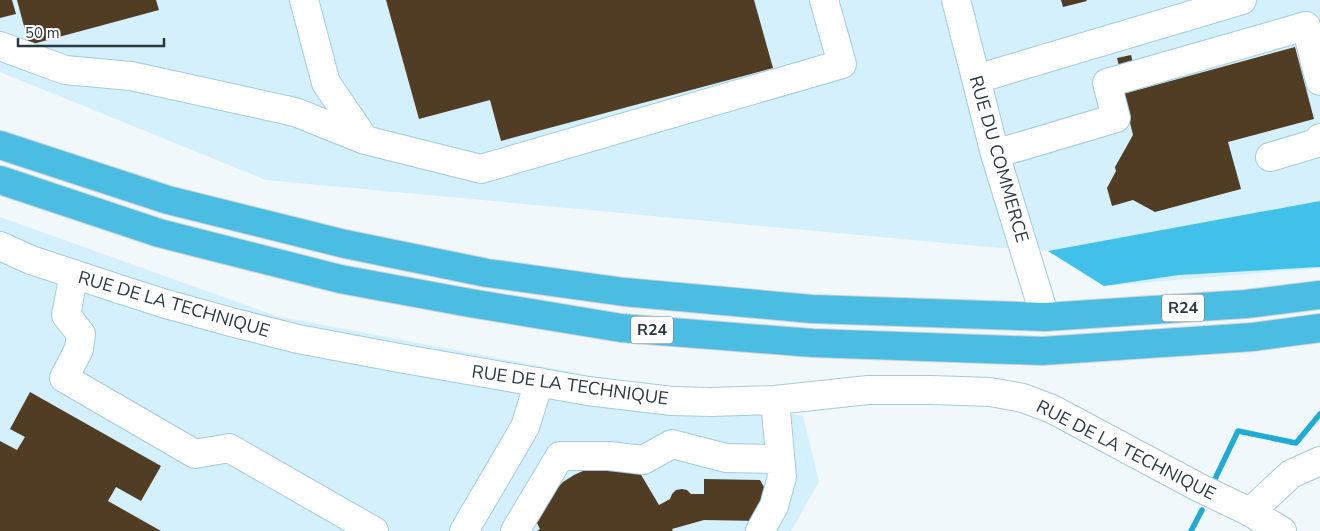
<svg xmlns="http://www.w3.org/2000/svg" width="1320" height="531" viewBox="0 0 1320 531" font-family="'Nunito Sans',sans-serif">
<rect width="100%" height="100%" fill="#f0f8fb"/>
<path fill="#d3f0fc" d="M0 0H1320V268L1104 286 1048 251 989 247 266 180 0 72Z
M0 217 276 316 803 416 819 482 791 531H0Z"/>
<path fill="#41c1ea" d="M1320 201V267L1179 275 1104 286 1048 251Z"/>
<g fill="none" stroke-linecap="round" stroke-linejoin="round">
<path stroke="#21abd4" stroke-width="5.5" d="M1214 481 1238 431 1296 443 1320 414
M1191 531 1202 510"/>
</g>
<path fill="#513d24" d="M0 0H12L16 14 0 18Z
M17 0H156L159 10 29 45Z
M386 0H754L773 68 501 141 490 100 419 119Z
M1061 0H1086L1087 1 1063 7Z
M1295 47 1314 119 1228 142 1241 189 1155 212 1133 200 1112 206 1107 188 1116 171 1115 167 1133 135 1123 94Z
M1131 55 1133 63 1119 66 1117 58Z
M30 392 161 466 141 501 116 487 108 501 161 531H0V441L17 450 25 437 10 429Z
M633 464 638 474 640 473 659 505 670 499 672 494 676 490 682 489 687 490 691 494H704V479L760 480 772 501 760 521 704 520 672 529 673 531H537L540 529 535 519 540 516 545 505 554 491 563 482 574 475 585 470Z"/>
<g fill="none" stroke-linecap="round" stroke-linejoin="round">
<g stroke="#a3cbda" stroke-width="30">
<path id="minor" d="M304 0 326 83 365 140 481 169 842 64 824 0
M956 0 995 154 1045 317
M0 46 65 70 131 76 295 112 365 140
M976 79 1242 0
M995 154 1116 118 1107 83 1306 26 1320 81
M1270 157 1317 143 1320 138
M0 246 31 260 119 289 166 304 231 322 298 339 399 358 588 391 672 401 711 402 775 400 868 390H931L990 392 1023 398 1052 409 1198 487 1250 512 1282 531
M74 274 66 315 81 334 79 349 64 378 195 454 229 448 374 531
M1250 512 1291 474 1320 461
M464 531 525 427 539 382
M515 531 560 456H609L643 460 672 444 726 458 780 459
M760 531 774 506 782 477 775 400"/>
</g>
<g stroke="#d0d3d5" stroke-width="30">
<path id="highway" d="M0 145 168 200 345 244 487 273 624 292 812 309 1045 317 1246 304 1320 295
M0 180 159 233 340 279 470 303 621 328 813 343 1042 351 1253 337 1320 328"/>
</g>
<use href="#minor" stroke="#fff" stroke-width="28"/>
<use href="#highway" stroke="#4bbde3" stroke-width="28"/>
</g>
<g text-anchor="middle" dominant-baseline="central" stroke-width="5" stroke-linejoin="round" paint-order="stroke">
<g fill="#fff" stroke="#697479" stroke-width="1">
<rect x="1162" y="294.5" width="42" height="27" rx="4"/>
<rect x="631" y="316.5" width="42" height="27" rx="4"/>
</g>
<g font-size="16" font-weight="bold" fill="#293940">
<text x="1183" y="308">R24</text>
<text x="652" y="330">R24</text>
</g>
<g font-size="18" fill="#293940" stroke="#fff">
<text transform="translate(999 159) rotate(74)">RUE DU COMMERCE</text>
<text transform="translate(174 304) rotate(16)">RUE DE LA TECHNIQUE</text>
<text transform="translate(570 385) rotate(8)">RUE DE LA TECHNIQUE</text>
<text transform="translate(1126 450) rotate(27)">RUE DE LA TECHNIQUE</text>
</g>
</g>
<path d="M18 38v8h146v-8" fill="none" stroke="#293940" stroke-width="2.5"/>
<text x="25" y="38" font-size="15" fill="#293940" stroke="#ffffff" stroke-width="4" paint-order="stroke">50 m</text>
</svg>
